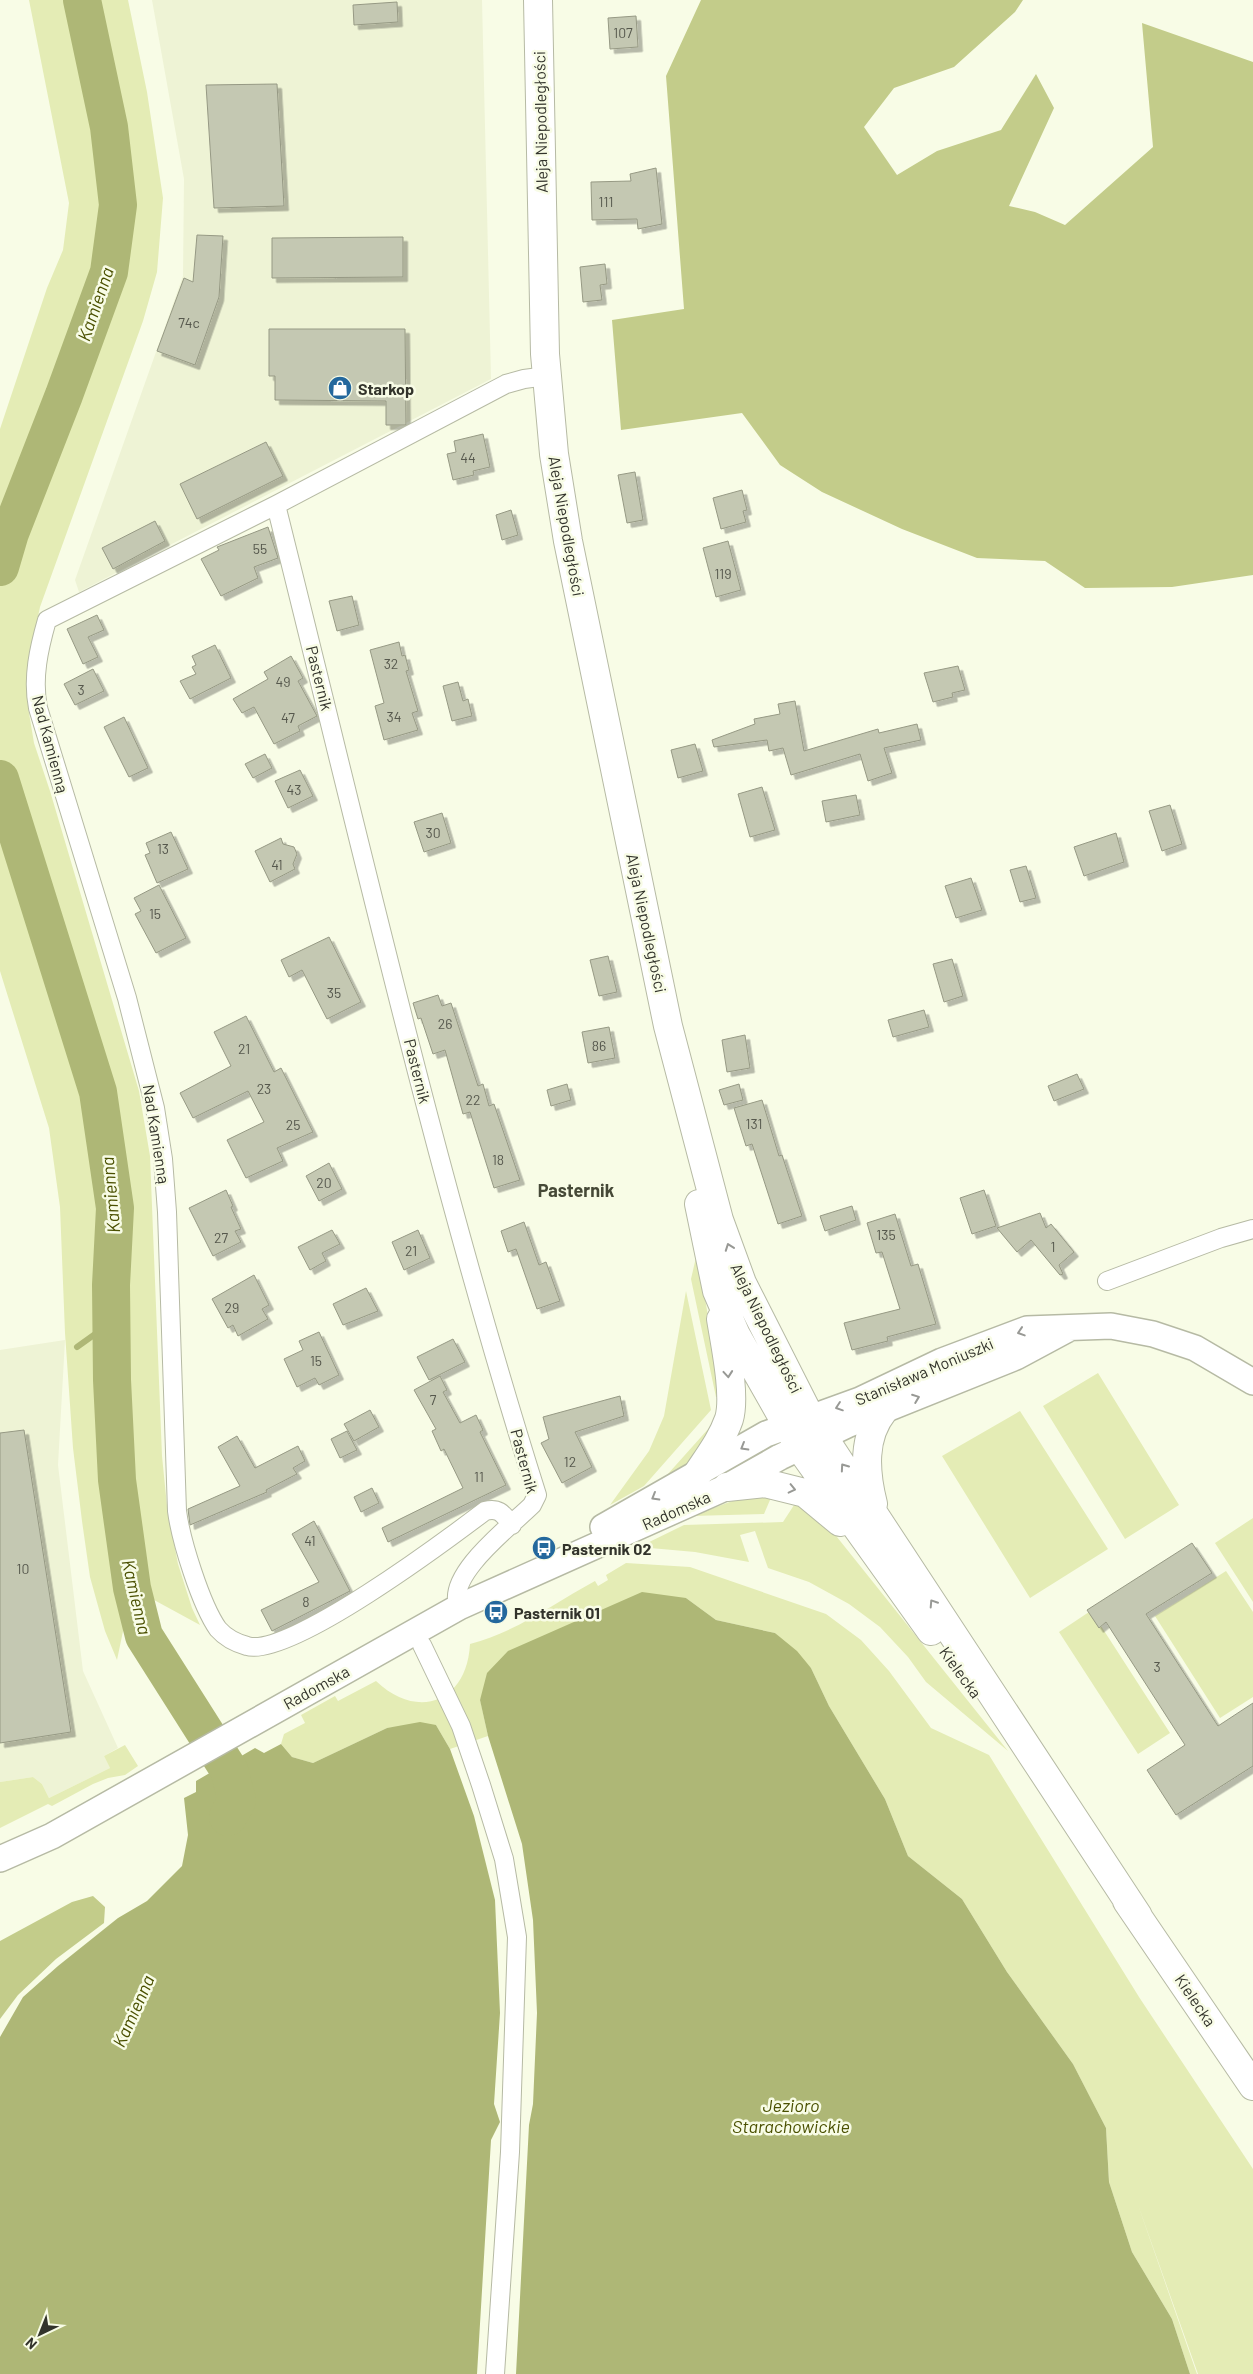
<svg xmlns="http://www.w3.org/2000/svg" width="1253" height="2374" viewBox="0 0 1253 2374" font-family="Barlow,sans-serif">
<defs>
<filter id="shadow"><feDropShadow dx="4.5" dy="4.5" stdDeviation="0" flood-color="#0004"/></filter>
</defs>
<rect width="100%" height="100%" fill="#f8fce6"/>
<path fill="#eef3d5" d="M152 0H482L491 379 79 592 75 580 183 276 184 179Z
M65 1340 58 1465 83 1671 118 1748 104 1756 110 1768 49 1798 42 1784 33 1777 0 1782V1350Z"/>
<path fill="#e4ecb5" d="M29 0H128L147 92 163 198 157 272 143 321 40 607 27 669 28 707 34 743 50 791 139 1091 150 1156 162 1456 167 1506 178 1564 192 1608 200 1625 132 1588 117 1660 105 1631 90 1577 82 1521 73 1448 65 1333 60 1207 49 1128 0 971V429L47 288 63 250 69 203Z
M697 1253 722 1396 716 1397 691 1279Z
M686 1291 711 1410 644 1486 610 1505 649 1451 664 1416Z
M1098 1373 1179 1505 1125 1539 1043 1406Z
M1020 1411 1108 1549 1030 1598 942 1456Z
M718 1418 704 1450 670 1478 667 1475Z
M773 1493 764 1514 692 1516 735 1500Z
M796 1502 829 1527 1008 1751 926 1682 908 1657 880 1627 849 1604 809 1582 768 1568 755 1531 740 1535 749 1562 695 1552 639 1547 684 1525 783 1522Z
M1253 1518V1602L1215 1543Z
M626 1563 690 1567 826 1614 861 1640 889 1671 931 1728 989 1755 1139 1997 1253 2169V2374H1198L1137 2202 1197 2374H1190L1172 2319 1132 2252 1109 2182 1106 2128 1073 2064 1007 1972 962 1899 908 1856 885 1799 829 1706 811 1668 775 1633 716 1620 686 1598 480 1699 488 1736 450 1749 436 1725 387 1728 313 1763 292 1757 281 1744 284 1734 305 1723 301 1715 335 1696 338 1701 376 1681C418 1721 467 1702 470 1644 516 1632 553 1604 595 1581L598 1586 608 1580 606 1575Z
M1226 1571 1253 1612V1697L1220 1718 1155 1616Z
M1089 1612 1101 1626 1170 1733 1138 1754 1059 1632Z
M125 1745 138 1766 125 1775 108 1778 93 1784 52 1806 48 1804 0 1828V1782L33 1777 42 1784 49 1798 110 1768 104 1756Z"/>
<path fill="#c3cc8a" d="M701 0H1023L1015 12 954 67 894 88 864 127 897 175 937 151 1001 130 1036 74 1054 108 1009 206 1035 212 1065 225 1153 147 1142 23 1253 62V575L1172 587 1085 588 1045 561 977 558 902 529 822 492 780 465 742 413 621 430 612 320 684 309 666 76Z
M93 1896 105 1907 104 1923 56 1959 18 1995 0 2019V1941L72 1902Z"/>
<path fill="#aeb776" d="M642 1592 686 1598 716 1620 775 1633 797 1651 811 1668 829 1706 885 1799 908 1856 962 1899 1007 1972 1073 2064 1106 2128 1109 2182 1132 2252 1172 2319 1190 2374H516L529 2125 533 2104 537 2013 533 1920 522 1844 488 1736 480 1700 487 1673 508 1651Z
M420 1722 436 1725 450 1749 474 1816 495 1900 500 2013 494 2104 500 2122 491 2140 477 2374H0V2037L23 1997 58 1966 118 1918 147 1901 182 1866 188 1835 184 1798 196 1792V1781L220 1767 224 1771 232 1768 231 1762 255 1748 264 1753 281 1744 292 1757 313 1763 387 1728Z"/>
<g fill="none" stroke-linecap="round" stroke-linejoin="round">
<path stroke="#aeb776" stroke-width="6" d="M77 1347 112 1322"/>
<path stroke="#aeb776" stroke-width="38" d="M0 567 10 533 64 395 109 272 118 205 109 127 82 0
M0 779 98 1092 115 1208 111 1285 112 1380 117 1480 132 1588 144 1636 229 1770 237 1800 228 1817"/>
</g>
<path fill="#c4c8b2" stroke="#969984" filter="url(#shadow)" d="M397 2 398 22 354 25 353 5Z
M636 16 638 47 610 49 608 18Z
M277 84 284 206 214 208 206 85Z
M656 168 662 224 638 229 637 219 592 220 591 182 631 181 630 174Z
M197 235 223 236 219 297 195 365 157 351 184 278 193 282Z
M403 237V277L272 278V238Z
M605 264 607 284 600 285 602 300 583 302 580 267Z
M269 329H405L406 425H386V401L275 400V376H269Z
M483 434 490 467 473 471 474 475 453 480 447 454 456 452 454 441Z
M266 442 283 476 197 519 180 484Z
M635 472 643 520 627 523 618 475Z
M742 490 747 510 743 511 746 522 721 529 713 498Z
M511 510 518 535 502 540 496 515Z
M155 521 165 541 113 569 102 548Z
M268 527 278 558 254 567 258 578 221 596 201 559 219 550 217 547Z
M728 541 741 590 716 597 703 548Z
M352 596 359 625 337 631 329 601Z
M97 615 104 630 88 637 98 657 83 664 67 629Z
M399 642 402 656 405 655 409 670 406 671 418 711 412 713 418 730 384 740 375 706 384 703 370 650Z
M215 645 231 678 190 699 180 681 196 674 192 667 196 665 192 656Z
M291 656 303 678 298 681 317 716 298 726 300 731 274 744 254 707 242 713 233 699 268 679 264 672Z
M958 666 965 690 952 693 953 697 933 702 924 673Z
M93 669 104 691 75 705 64 684Z
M458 682 463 701 468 699 472 716 452 721 443 686Z
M795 701 804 751 878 729 879 733 917 724 921 740 884 748 892 773 868 781 860 754 791 775 783 748 769 751 767 740 714 747 712 740 755 724 754 719 780 714 778 704Z
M124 717 148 768 129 777 104 727Z
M695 744 703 771 678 778 671 750Z
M265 754 272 768 253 778 245 764Z
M300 770 313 796 288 808 275 781Z
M762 787 775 830 750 837 738 794Z
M856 795 860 815 826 822 822 801Z
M1170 805 1182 844 1162 851 1149 811Z
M442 813 451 843 424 852 414 822Z
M171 832 188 869 157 883 145 855 150 853 146 843Z
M1116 833 1124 862 1084 876 1074 847Z
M281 838 283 844 294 847 297 854 293 864 295 869 270 882 255 851Z
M1026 866 1036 898 1020 902 1010 870Z
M971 878 982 910 956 918 945 886Z
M159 885 186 938 156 953 135 914 141 911 134 898Z
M329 937 361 1002 327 1019 302 970 289 977 281 960Z
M608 956 617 992 599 996 590 960Z
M952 959 963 996 944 1002 933 964Z
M438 995 442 1006 451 1003 478 1086 483 1084 489 1106 494 1104 520 1180 494 1188 470 1112 463 1114 445 1050 433 1054 421 1018 418 1019 413 1003Z
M924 1010 929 1027 893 1037 888 1020Z
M246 1016 274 1072 281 1068 313 1132 277 1148 283 1161 246 1178 227 1140 264 1122 248 1091 193 1118 180 1093 231 1066 214 1032Z
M609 1027 615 1058 588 1063 582 1032Z
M745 1035 750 1068 727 1072 722 1040Z
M1077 1074 1084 1089 1054 1101 1048 1086Z
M567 1084 571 1100 551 1106 547 1090Z
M739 1084 743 1100 724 1105 719 1090Z
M762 1100 779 1156 782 1155 802 1216 778 1224 752 1144 746 1146 734 1108Z
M329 1163 342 1189 319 1201 306 1176Z
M226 1190 233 1206 231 1207 241 1229 235 1231 241 1242 213 1256 189 1208Z
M984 1190 996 1226 972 1234 960 1198Z
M852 1206 856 1220 825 1231 820 1216Z
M1040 1213 1046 1228 1051 1224 1074 1252 1059 1265 1063 1274 1060 1275 1031 1240 1017 1252 997 1228Z
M895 1214 911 1266 918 1264 936 1324 887 1337 888 1341 852 1350 844 1323 900 1309 882 1252 876 1253 867 1223Z
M524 1222 539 1265 546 1262 560 1301 537 1309 516 1249 508 1252 501 1231Z
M332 1230 340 1244 322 1253 326 1261 310 1270 298 1247Z
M418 1230 430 1258 404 1270 392 1242Z
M254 1275 269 1305 262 1309 268 1319 238 1336 233 1325 228 1328 212 1299Z
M366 1288 378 1311 343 1325 333 1304Z
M319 1332 339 1375 319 1385 315 1378 297 1387 284 1359 303 1350 299 1341Z
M453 1339 465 1362 429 1380 417 1357Z
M440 1376 447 1390 443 1392 460 1423 476 1415 483 1430 480 1432 506 1485 388 1542 382 1528 463 1488 444 1449 441 1451 432 1431 436 1429 414 1390Z
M620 1396 624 1416 575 1432 592 1467 562 1483 541 1443 549 1439 543 1417Z
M370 1410 379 1427 354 1441 344 1424Z
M24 1430 71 1732 0 1743V1433Z
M347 1431 357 1450 340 1458 331 1439Z
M237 1436 255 1468 298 1446 305 1461 293 1468 297 1474 266 1490 267 1492 190 1525 188 1509 240 1486 218 1447Z
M372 1488 379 1503 361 1512 354 1497Z
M314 1521 350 1591 272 1631 261 1610 319 1582 292 1534Z
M1192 1543 1212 1573 1146 1614 1218 1726 1253 1703V1766L1176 1815 1147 1770 1185 1745 1106 1622 1099 1628 1087 1610Z"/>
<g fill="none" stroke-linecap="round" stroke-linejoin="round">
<g stroke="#b6baa4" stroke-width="20">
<path id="street" d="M276 505C359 836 434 1169 537 1495L532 1505C512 1525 444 1576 459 1607
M1107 1281 1221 1238 1253 1229
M512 1525C503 1514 499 1507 485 1511 448 1539 288 1659 247 1646 236 1643 225 1637 218 1629 201 1605 181 1541 177 1511L167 1212 163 1159 155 1108 127 998 38 708C32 678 39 648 47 620L276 505 506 384 524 379 547 376
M422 1645 461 1726 481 1785 504 1859 517 1937 510 2152 495 2374"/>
</g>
<g stroke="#b6baa4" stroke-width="28">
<path id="secondary" d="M603 1527 766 1434 860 1400 942 1361 1027 1329 1111 1326 1153 1334 1195 1348 1253 1382
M0 1859 52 1836 459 1607 727 1487 780 1457 847 1425 1016 1357 1070 1328"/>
</g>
<g stroke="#b6baa4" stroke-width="30">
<path id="primary" d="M538 0 545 354 554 454 568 541 668 1026 719 1220 742 1283 810 1417 1138 1916
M699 1204 717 1291 736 1335 800 1448 931 1631
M698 1473C710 1455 722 1439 729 1419 736 1396 725 1344 721 1319
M727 1487 765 1483 805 1493 840 1522
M873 1504C865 1472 862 1437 884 1410
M1127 1901 1253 2086"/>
</g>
<use href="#street" stroke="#fff" stroke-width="18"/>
<use href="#secondary" stroke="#fff" stroke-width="25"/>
<use href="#primary" stroke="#fff" stroke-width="28"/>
</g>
<defs><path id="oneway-chevron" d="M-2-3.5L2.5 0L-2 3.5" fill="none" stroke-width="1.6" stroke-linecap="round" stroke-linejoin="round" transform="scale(1.25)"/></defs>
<g stroke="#989995">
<use href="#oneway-chevron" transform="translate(729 1247) rotate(-110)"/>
<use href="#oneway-chevron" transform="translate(1021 1332) rotate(162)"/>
<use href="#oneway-chevron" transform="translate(728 1374) rotate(85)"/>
<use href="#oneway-chevron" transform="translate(916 1398) rotate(-21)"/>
<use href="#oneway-chevron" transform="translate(839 1407) rotate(161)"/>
<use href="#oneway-chevron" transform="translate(744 1447) rotate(150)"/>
<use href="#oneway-chevron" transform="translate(844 1467) rotate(-125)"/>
<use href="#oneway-chevron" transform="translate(792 1489) rotate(13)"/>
<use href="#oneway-chevron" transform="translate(655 1497) rotate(150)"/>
<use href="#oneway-chevron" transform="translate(933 1603) rotate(-123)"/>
</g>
<defs>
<g id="shop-disc" transform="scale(1.25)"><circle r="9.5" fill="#24689d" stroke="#f8fce6"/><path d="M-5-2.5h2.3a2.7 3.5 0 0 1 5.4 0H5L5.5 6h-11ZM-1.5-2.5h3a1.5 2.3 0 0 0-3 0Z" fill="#fff"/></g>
<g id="bus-disc" transform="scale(1.25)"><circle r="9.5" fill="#24689d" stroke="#f8fce6"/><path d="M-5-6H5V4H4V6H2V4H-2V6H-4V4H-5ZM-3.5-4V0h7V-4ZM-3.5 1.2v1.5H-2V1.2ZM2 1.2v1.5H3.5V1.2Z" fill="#fff"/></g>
</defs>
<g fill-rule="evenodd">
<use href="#shop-disc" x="340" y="388"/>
<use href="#bus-disc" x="544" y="1548"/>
<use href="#bus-disc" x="496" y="1612"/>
</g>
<g text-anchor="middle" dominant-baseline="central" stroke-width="5" stroke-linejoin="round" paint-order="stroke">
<g font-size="14" fill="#56584d">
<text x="623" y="32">107</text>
<text x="606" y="201">111</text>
<text x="189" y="322">74c</text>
<text x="468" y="457">44</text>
<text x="260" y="548">55</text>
<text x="723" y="573">119</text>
<text x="391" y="663">32</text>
<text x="283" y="681">49</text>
<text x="81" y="689">3</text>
<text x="394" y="716">34</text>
<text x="288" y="717">47</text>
<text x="294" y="789">43</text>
<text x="433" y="832">30</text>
<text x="163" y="848">13</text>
<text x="277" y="864">41</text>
<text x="155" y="913">15</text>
<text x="334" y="992">35</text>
<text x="445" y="1023">26</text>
<text x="599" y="1045">86</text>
<text x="244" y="1048">21</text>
<text x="264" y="1088">23</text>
<text x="473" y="1099">22</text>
<text x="754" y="1123">131</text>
<text x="293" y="1124">25</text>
<text x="498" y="1159">18</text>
<text x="324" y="1182">20</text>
<text x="886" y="1234">135</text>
<text x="221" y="1237">27</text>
<text x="1053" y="1246">1</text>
<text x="411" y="1250">21</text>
<text x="232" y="1307">29</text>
<text x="316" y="1360">15</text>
<text x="433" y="1399">7</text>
<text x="570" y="1461">12</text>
<text x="479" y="1476">11</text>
<text x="310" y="1540">41</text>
<text x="23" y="1568">10</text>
<text x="306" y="1601">8</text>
<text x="1157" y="1666">3</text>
</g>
<g font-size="16" fill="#32332b" stroke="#f8fce6">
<text transform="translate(540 122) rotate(-91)">Aleja Niepodległości</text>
<text transform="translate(567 526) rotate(80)">Aleja Niepodległości</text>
<text transform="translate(320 678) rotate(76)">Pasternik</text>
<text transform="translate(51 744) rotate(75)">Nad Kamienną</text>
<text transform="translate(647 923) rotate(78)">Aleja Niepodległości</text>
<text transform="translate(418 1071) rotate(76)">Pasternik</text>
<text transform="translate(157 1134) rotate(81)">Nad Kamienną</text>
<text transform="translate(767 1328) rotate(64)">Aleja Niepodległości</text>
<text transform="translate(924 1371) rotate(-23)">Stanisława Moniuszki</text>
<text transform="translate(525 1461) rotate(75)">Pasternik</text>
<text transform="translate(676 1510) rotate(-24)">Radomska</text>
<text transform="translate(961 1672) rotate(54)">Kielecka</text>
<text transform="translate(316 1687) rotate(-29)">Radomska</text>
<text transform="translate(1196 2000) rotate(56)">Kielecka</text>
</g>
<g font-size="16" font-weight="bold" fill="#32332b" stroke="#f8fce6" text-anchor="start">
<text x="358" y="388">Starkop</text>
<text x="562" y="1548">Pasternik 02</text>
<text x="514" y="1612">Pasternik 01</text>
</g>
<g font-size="18" font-style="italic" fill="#4a5000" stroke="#f8fce6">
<text transform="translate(95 304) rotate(-71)">Kamienna</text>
<text transform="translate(110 1195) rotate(-95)">Kamienna</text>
<text transform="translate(137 1597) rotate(77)">Kamienna</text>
<text transform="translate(133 2011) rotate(-66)">Kamienna</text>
<text x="791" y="2105">Jezioro<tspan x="791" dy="21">Starachowickie</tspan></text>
</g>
<g font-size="18" font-weight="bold" fill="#464937" stroke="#f8fce6">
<text x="576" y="1190">Pasternik</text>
</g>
</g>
<g transform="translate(40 2334) rotate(223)" stroke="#f8fce6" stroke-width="4" paint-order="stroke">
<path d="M0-4L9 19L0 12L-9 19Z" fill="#32332b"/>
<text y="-8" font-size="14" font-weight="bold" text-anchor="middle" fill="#32332b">N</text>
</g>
</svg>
